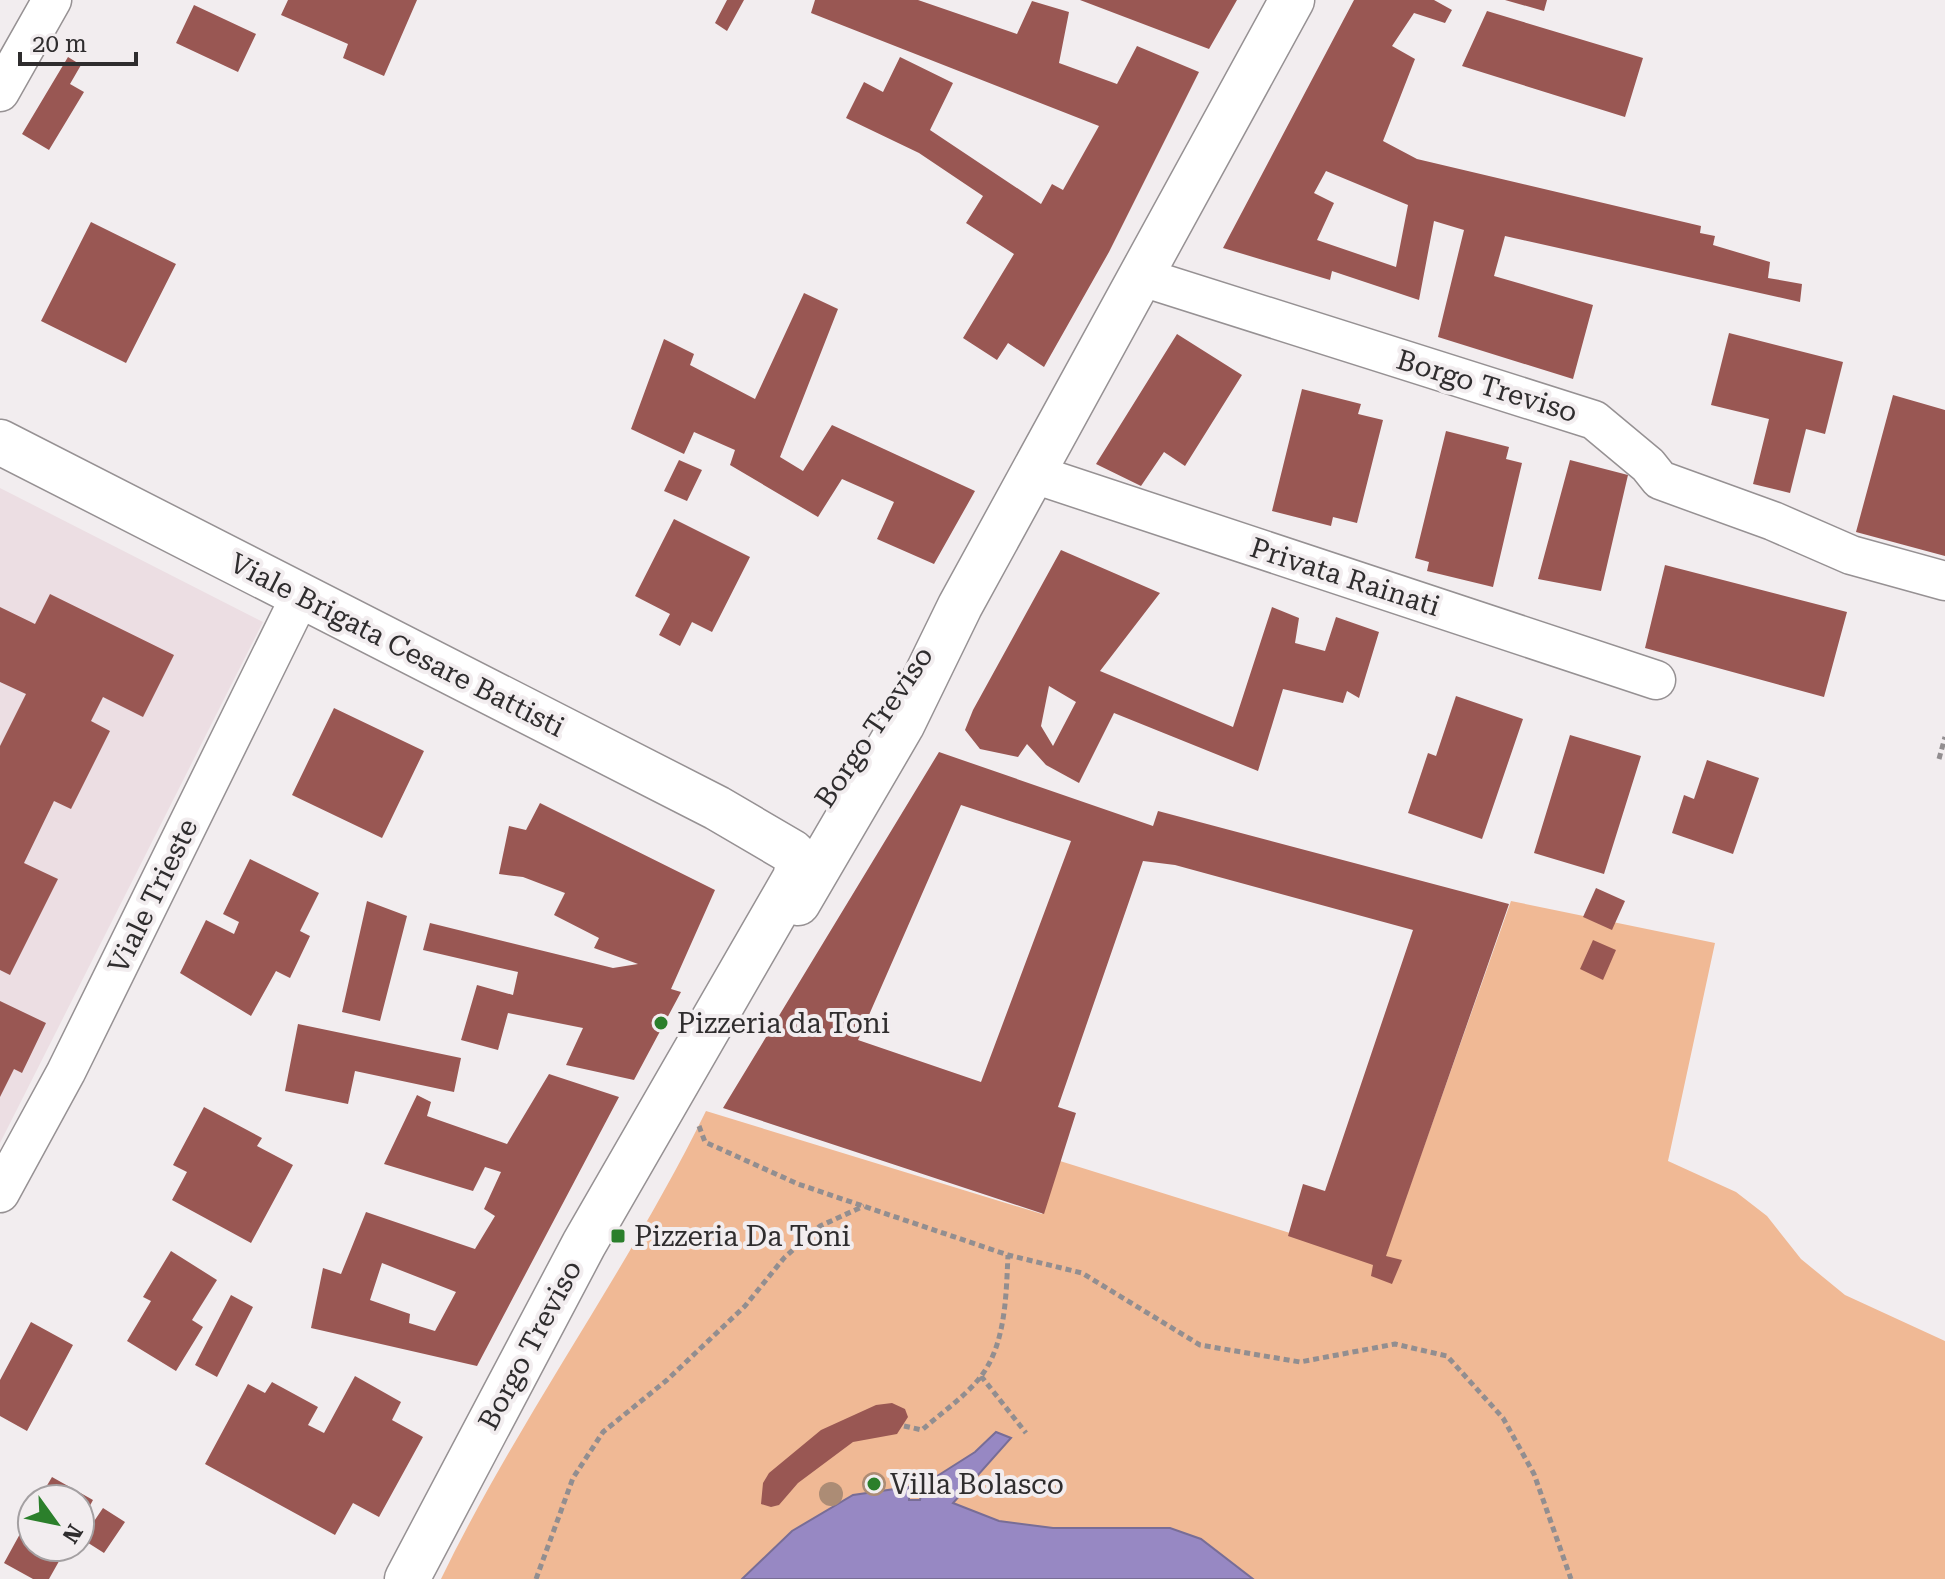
<svg xmlns="http://www.w3.org/2000/svg" width="1945" height="1579" viewBox="0 0 1945 1579" font-family="'Roboto Serif',serif">
<rect width="100%" height="100%" fill="#f2edef"/>
<path fill="#ecdee3" d="M0 488 263 622 0 1143Z"/>
<path fill="#f0b995" d="M1511 901 1715 943 1668 1161 1736 1192 1767 1216 1801 1259 1845 1295 1945 1341V1579H441C519 1418 627 1272 706 1111L1042 1214 1060 1161 1383 1262Z"/>
<path fill="#9788c3" stroke="#786d96" stroke-width="2" d="M996 1432 1011 1438 953 1503 999 1521 1053 1528H1170L1201 1539 1253 1579H742L792 1531 853 1495 909 1487V1500H920L923 1485 975 1452Z"/>
<path fill="#995753" fill-rule="evenodd" d="M288 0H417L384 76 343 58 348 44 281 15Z
M727 0H744L727 31 715 23Z
M815 0H918L1017 34 1032 1 1069 12 1059 63 1117 84 1137 46 1199 72 1109 252 1044 367 1008 343 997 360 963 338 1014 254 966 223 983 196 919 153 846 118 864 82 883 92 900 57 953 83 930 130 1041 204 1052 184 1063 190 1099 126 811 13Z
M1080 0H1237L1209 49Z
M1354 0H1434L1452 10 1445 23 1414 13 1392 46 1415 59 1383 141 1417 159 1701 226 1700 233 1715 236 1713 245 1770 262 1768 278 1802 284 1800 302 1505 236 1494 276 1593 305 1573 379 1438 337 1464 230 1434 221 1419 300 1332 271 1330 280 1223 248ZM1326 171 1408 205 1396 267 1317 240 1334 203 1314 193Z
M1505 0H1547L1544 11Z
M194 5 256 34 238 72 176 43Z
M1487 11 1643 58 1625 117 1462 66Z
M68 57 81 65 70 84 84 92 49 150 22 134Z
M91 222 176 264 126 363 41 321Z
M804 293 838 309 780 457 803 471 832 425 975 491 934 564 877 539 894 502 842 479 818 517 730 465 735 450 694 432 684 454 631 429 664 339 694 354 690 365 755 399Z
M1729 333 1843 362 1825 434 1806 429 1790 493 1753 484 1769 419 1711 405Z
M1177 334 1242 375 1185 466 1164 452 1141 486 1096 464Z
M1302 389 1361 404 1358 414 1383 420 1357 523 1333 517 1331 526 1272 511Z
M1893 395 1945 410V556L1856 532Z
M1446 431 1509 447 1506 459 1522 463 1493 587 1427 571 1429 562 1415 558Z
M679 460 702 470 687 501 664 491Z
M1570 460 1628 475 1601 591 1538 579Z
M674 519 750 557 712 632 692 622 680 646 659 635 670 614 635 596Z
M1061 550 1160 593 1100 671 1233 727 1272 607 1299 618 1295 643 1325 651 1336 617 1379 632 1359 698 1347 691 1343 703 1283 689 1258 771 1114 713 1079 783 1046 765 1027 744 1018 757 980 749 965 730 973 710ZM1049 686 1076 702 1053 746 1041 726Z
M1665 565 1847 612 1824 697 1645 648Z
M50 594 174 655 143 717 103 697 91 721 110 731 71 809 54 801 24 863 58 879 10 975 0 970V746L26 694 0 682V607L35 624Z
M1456 696 1523 719 1482 839 1408 813 1428 753 1436 756Z
M334 708 424 751 382 838 292 795Z
M1570 735 1641 756 1604 874 1534 853Z
M939 752 1153 826 1158 811 1509 904 1386 1256 1402 1260 1392 1284 1371 1276 1373 1265 1288 1236 1303 1184 1325 1191 1413 930 1175 865 1143 861 1058 1107 1076 1113 1044 1214 723 1108ZM961 805 1071 841 981 1082 858 1040Z
M1707 760 1759 778 1733 854 1672 833 1684 795 1694 799Z
M540 803 715 890 671 989 681 992 634 1080 566 1065 583 1028 508 1013 498 1050 461 1040 477 985 513 995 518 972 423 950 430 923 613 968 638 964 594 948 599 938 554 915 565 893 523 877 499 874 509 826 526 830Z
M250 859 319 893 300 931 310 936 290 978 276 971 251 1016 180 973 206 920 234 934 239 922 223 914Z
M1596 888 1625 901 1612 930 1583 917Z
M367 901 407 916 380 1021 342 1012Z
M1593 940 1616 950 1603 980 1580 969Z
M0 1001 46 1023 22 1073 14 1069 0 1097Z
M298 1024 461 1058 454 1092 355 1071 348 1104 285 1091Z
M549 1074 619 1097 477 1366 311 1328 323 1268 341 1274 366 1212 475 1249 495 1216 484 1209 501 1172 485 1167 473 1191 384 1164 417 1095 431 1102 427 1116 507 1144ZM382 1263 456 1292 435 1331 409 1323 410 1314 370 1300Z
M204 1107 262 1138 257 1146 293 1165 251 1243 172 1200 187 1172 173 1165Z
M171 1251 217 1280 192 1320 203 1327 176 1371 127 1341 151 1301 143 1297Z
M231 1295 253 1307 217 1377 195 1365Z
M31 1322 73 1345 27 1431 0 1416V1380Z
M355 1376 401 1402 392 1420 423 1437 379 1517 353 1503 335 1535 205 1464 248 1384 265 1393 272 1382 318 1407 308 1425 324 1433Z
M892 1403 905 1409 908 1417 897 1434 853 1442 798 1483 779 1505 771 1507 761 1504 763 1483 769 1473 821 1430 876 1405Z
M52 1477 93 1500 80 1524V1499H39Z
M103 1508 125 1522 104 1553 82 1539Z
M32 1512V1547H67L49 1579H33L4 1563Z"/>
<g fill="none" stroke-linecap="round" stroke-linejoin="round">
<g stroke="#969193" stroke-width="41">
<path id="minor" d="M0 92 52 0
M1142 277 1594 420 1648 465 1660 480 1773 521 1851 555 1945 581
M1034 474 1656 680
M0 1193 66 1072 301 595"/>
</g>
<g stroke="#969193" stroke-width="47">
<path id="tertiary" d="M0 442 717 808 792 852 799 859 795 878 584 1244 407 1579
M798 903 902 725 960 606 1292 0"/>
</g>
<path stroke="#928e90" stroke-width="5" stroke-dasharray="6 4" stroke-linecap="butt" d="M1939 759 1945 737
M699 1126 705 1142 798 1184 1008 1255 1082 1273 1200 1345 1300 1362 1395 1344 1447 1356 1503 1418 1534 1474 1571 1579
M981 1376 1026 1433
M904 1426 922 1430C940 1414 963 1398 978 1380 1006 1347 1006 1296 1008 1255
M536 1579 573 1478 603 1432 667 1380 745 1306 784 1258 820 1226 864 1206"/>
<use href="#minor" stroke="#fff" stroke-width="38"/>
<use href="#tertiary" stroke="#fff" stroke-width="44"/>
</g>
<g fill="#ac8c75">
<circle cx="874" cy="1484" r="12"/>
<circle cx="831" cy="1494" r="12"/>
</g>
<g fill="#2b7f2b" stroke="#f2edef" stroke-width="3">
<circle cx="661" cy="1023" r="8"/>
<rect x="610" y="1228" width="16" height="16" rx="4"/>
<circle cx="874" cy="1484" r="8"/>
</g>
<g text-anchor="middle" dominant-baseline="central" stroke-width="8" stroke-linejoin="round" paint-order="stroke">
<g font-size="28" fill="#2f2d2e" stroke="#f2edef">
<text transform="translate(1487 386) rotate(17)">Borgo Treviso</text>
<text transform="translate(1345 577) rotate(18)">Privata Rainati</text>
<text transform="translate(397 645) rotate(27)">Viale Brigata Cesare Battisti</text>
<text transform="translate(874 727) rotate(-56)">Borgo Treviso</text>
<text transform="translate(153 896) rotate(-64)">Viale Trieste</text>
<text transform="translate(530 1345) rotate(-62)">Borgo Treviso</text>
</g>
<g font-size="28" fill="#2f2d2e" stroke="#f2edef" text-anchor="start">
<text x="677" y="1023">Pizzeria da Toni</text>
<text x="634" y="1236">Pizzeria Da Toni</text>
<text x="890" y="1484">Villa Bolasco</text>
</g>
</g>
<g transform="translate(56 1523) rotate(123)"><circle r="38" fill="#f2edef" stroke="#a4a0a2" stroke-width="2"/>
<path d="M0-6L14 30L0 20L-14 30Z" fill="#2b7f2b"/>
<text y="-12" font-size="22" font-weight="bold" text-anchor="middle" fill="#2f2d2e">N</text>
</g>
<path d="M20 52v12h116v-12" fill="none" stroke="#2f2d2e" stroke-width="4"/>
<text x="32" y="52" font-size="24" fill="#2f2d2e" stroke="#f2edef" stroke-width="6" paint-order="stroke">20 m</text>
</svg>
